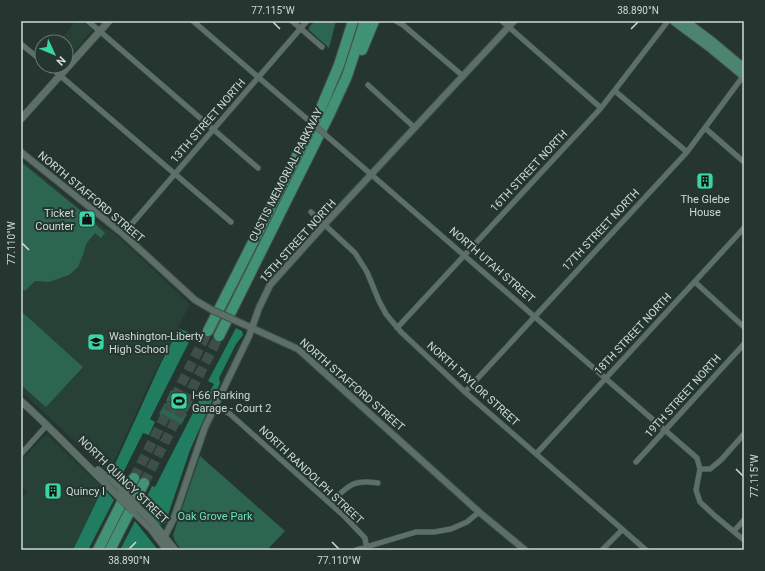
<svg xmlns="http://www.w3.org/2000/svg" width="765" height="571" viewBox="0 0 765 571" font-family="Roboto,sans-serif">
<rect width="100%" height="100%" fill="#24362f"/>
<path fill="#274137" d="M76 21H83L93 29 66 61V43L67 42 62 38Z
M21 160 105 229 112 231 190 304 151 380 112 466 108 472 21 391Z
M48 435 88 474 104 488 73 550H21V519L24 512 21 509V499L27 492 21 486V461L43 437Z"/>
<path fill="#2c6651" d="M315 21H336L329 48 309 30V27Z
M21 162 82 212 105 233 101 238 95 233 86 244 84 252 78 267 69 275 49 282 35 281 25 291 21 287Z
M21 311 83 367 46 407 21 385Z
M171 390 193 401 187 412 166 401Z
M165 403 187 414 181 425 159 414Z
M200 456 285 531 267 550H181L175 541 173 535Z"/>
<path fill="#207d60" d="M236 328 242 331 243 335 236 344 219 378 220 383 190 450 166 521 165 523 160 525C141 508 141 508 152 486L155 487 200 399 205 401 214 384 208 381Z
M180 329 193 334 150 419 155 422 149 435 143 433 119 481 111 473 161 363 178 330Z
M103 488 114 500 88 550H73Z
M135 521 158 550H120Z"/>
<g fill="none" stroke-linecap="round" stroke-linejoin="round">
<path stroke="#3e4e48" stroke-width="10" stroke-dasharray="10 5" stroke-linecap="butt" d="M134 478 208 331
M144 483 219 336"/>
<g stroke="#42524c" stroke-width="6">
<path id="minor" d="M88 21 258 168
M193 21 293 107
M292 21 322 47
M396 21 403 25 463 76
M502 21 601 108
M21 44 42 61
M49 66 231 222
M368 85 415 128
M615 91 687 152
M705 128 744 162
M343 150 697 458 700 469 696 490 700 502 715 516 744 540
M311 212 355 253 367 272 379 301 386 314 401 332 465 392 646 550
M123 234 307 21
M695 282 744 327
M397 328 601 108 668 21
M465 392 687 152 744 75
M215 405 230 414 344 516 365 538 367 550
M21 454 47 425
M536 454 744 228
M636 462 744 344
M700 469H710L721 460 744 434
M330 503C349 486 351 479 378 483
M734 531 744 520
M356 550 416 532H434L451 529 467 522 479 512
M602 550 622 530"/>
</g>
<g stroke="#42524c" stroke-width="8">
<path id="tertiary" d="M21 152 123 234 195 300
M243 324 298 349 479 512 525 550
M165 536 174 518 205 427 249 336 259 308 270 285 324 225 514 21"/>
</g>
<g stroke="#42524c" stroke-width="8">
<path id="secondary" d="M21 119 109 21
M21 401C50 427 76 455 104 482
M98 470 122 491
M133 511 151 529 167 550
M154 524 175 550"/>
</g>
<g stroke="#42524c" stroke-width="10">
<path id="primary" d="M674 21 709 47 744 76
M685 21 713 42 744 68"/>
</g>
<g stroke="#42524c" stroke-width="12">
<path id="motorway" d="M362 50 374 21
M208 331 321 108 339 65 353 21
M219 336 330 113 347 76 365 21
M98 550 134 478
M110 550 144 483"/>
</g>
<use href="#minor" stroke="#5c7067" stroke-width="5"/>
<use href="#tertiary" stroke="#5c7067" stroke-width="6"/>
<use href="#secondary" stroke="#5c7067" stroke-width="7"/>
<use href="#primary" stroke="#4c8470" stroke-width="8"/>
<use href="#motorway" stroke="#429276" stroke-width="10"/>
<g stroke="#42524c" stroke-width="6" stroke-linecap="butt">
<path id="minor-bridge" d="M293 107 343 150"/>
</g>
<g stroke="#42524c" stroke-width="8" stroke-linecap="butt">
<path id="tertiary-bridge" d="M195 300 212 310 243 324"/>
</g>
<g stroke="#42524c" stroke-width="8" stroke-linecap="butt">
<path id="secondary-bridge" d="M104 482 133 511
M122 491 154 524"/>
</g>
<use href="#minor-bridge" stroke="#5c7067" stroke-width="5"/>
<use href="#tertiary-bridge" stroke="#5c7067" stroke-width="6"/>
<use href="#secondary-bridge" stroke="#5c7067" stroke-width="7"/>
</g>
<path fill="none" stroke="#ced9d4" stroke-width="1.5" d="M273 22 280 29M631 29 638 22M22 243 29 250M736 469 743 476M332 542 339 549M129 549 136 542"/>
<defs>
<g id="building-square" transform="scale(0.9)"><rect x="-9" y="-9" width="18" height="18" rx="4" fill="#3ad4a5" stroke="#24362f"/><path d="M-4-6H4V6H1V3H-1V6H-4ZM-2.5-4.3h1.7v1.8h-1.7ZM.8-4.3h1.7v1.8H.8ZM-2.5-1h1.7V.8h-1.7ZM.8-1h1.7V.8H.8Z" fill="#111"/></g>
<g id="shop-square" transform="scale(0.9)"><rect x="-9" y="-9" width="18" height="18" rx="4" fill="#3ad4a5" stroke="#24362f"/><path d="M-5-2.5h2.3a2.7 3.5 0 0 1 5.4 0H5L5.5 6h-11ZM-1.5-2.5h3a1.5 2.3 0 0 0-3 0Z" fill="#111"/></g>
<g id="school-square" transform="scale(0.9)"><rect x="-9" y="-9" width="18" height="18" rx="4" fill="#3ad4a5" stroke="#24362f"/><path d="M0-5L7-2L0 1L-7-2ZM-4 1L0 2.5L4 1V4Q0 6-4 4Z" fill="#111"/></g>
<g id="stadium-square" transform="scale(0.9)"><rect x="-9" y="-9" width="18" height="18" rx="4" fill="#3ad4a5" stroke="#24362f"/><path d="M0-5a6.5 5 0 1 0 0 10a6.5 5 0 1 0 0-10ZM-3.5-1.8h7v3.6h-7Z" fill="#111"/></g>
</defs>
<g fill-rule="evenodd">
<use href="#building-square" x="705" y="181"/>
<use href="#shop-square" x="87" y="219"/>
<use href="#school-square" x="96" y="342"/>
<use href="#stadium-square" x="179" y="401"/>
<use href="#building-square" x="53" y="491"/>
</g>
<g text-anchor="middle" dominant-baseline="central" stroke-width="4" stroke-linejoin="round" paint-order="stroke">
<g font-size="11" fill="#ced9d4" stroke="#24362f">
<text transform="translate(208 121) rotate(-49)">13TH STREET NORTH</text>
<text transform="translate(529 171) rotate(-47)">16TH STREET NORTH</text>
<text transform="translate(286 175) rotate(-63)">CUSTIS MEMORIAL PARKWAY</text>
<text transform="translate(91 197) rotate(40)">NORTH STAFFORD STREET</text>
<text transform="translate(601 230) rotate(-47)">17TH STREET NORTH</text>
<text transform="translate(298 241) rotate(-48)">15TH STREET NORTH</text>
<text transform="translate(492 265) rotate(41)">NORTH UTAH STREET</text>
<text transform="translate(633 334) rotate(-47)">18TH STREET NORTH</text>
<text transform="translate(473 384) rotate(42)">NORTH TAYLOR STREET</text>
<text transform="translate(352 385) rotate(41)">NORTH STAFFORD STREET</text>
<text transform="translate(683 396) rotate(-48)">19TH STREET NORTH</text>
<text transform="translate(311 475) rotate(43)">NORTH RANDOLPH STREET</text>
<text transform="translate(123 480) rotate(44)">NORTH QUINCY STREET</text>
</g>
<g font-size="11" fill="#ced9d4" stroke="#24362f" text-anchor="start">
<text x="705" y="199" text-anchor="middle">The Glebe<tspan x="705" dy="13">House</tspan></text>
<text x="74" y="213" text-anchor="end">Ticket<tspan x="74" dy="13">Counter</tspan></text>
<text x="109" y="336">Washington-Liberty<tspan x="109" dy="13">High School</tspan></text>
<text x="192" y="395">I-66 Parking<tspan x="192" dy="13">Garage - Court 2</tspan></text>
<text x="66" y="491">Quincy I</text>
</g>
<g font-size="11" fill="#68e2b7" stroke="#24362f">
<text x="215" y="516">Oak Grove Park</text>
</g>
</g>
<rect width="765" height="571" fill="none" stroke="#24362f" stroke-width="44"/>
<g transform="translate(54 54) rotate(134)"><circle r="19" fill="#24362f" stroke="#687771"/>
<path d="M0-3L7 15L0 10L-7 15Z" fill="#3ad4a5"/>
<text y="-6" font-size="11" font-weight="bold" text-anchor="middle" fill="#ced9d4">N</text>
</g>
<rect x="22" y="22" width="721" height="527" fill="none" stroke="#ced9d4" stroke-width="1.5"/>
<g font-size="10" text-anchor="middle" fill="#ced9d4">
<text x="273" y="14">77.115°W</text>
<text x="638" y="14">38.890°N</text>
<text transform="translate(11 243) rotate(-90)" y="4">77.110°W</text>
<text transform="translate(754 476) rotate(-90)" y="4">77.115°W</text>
<text x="129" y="564">38.890°N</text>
<text x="339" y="564">77.110°W</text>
</g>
</svg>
